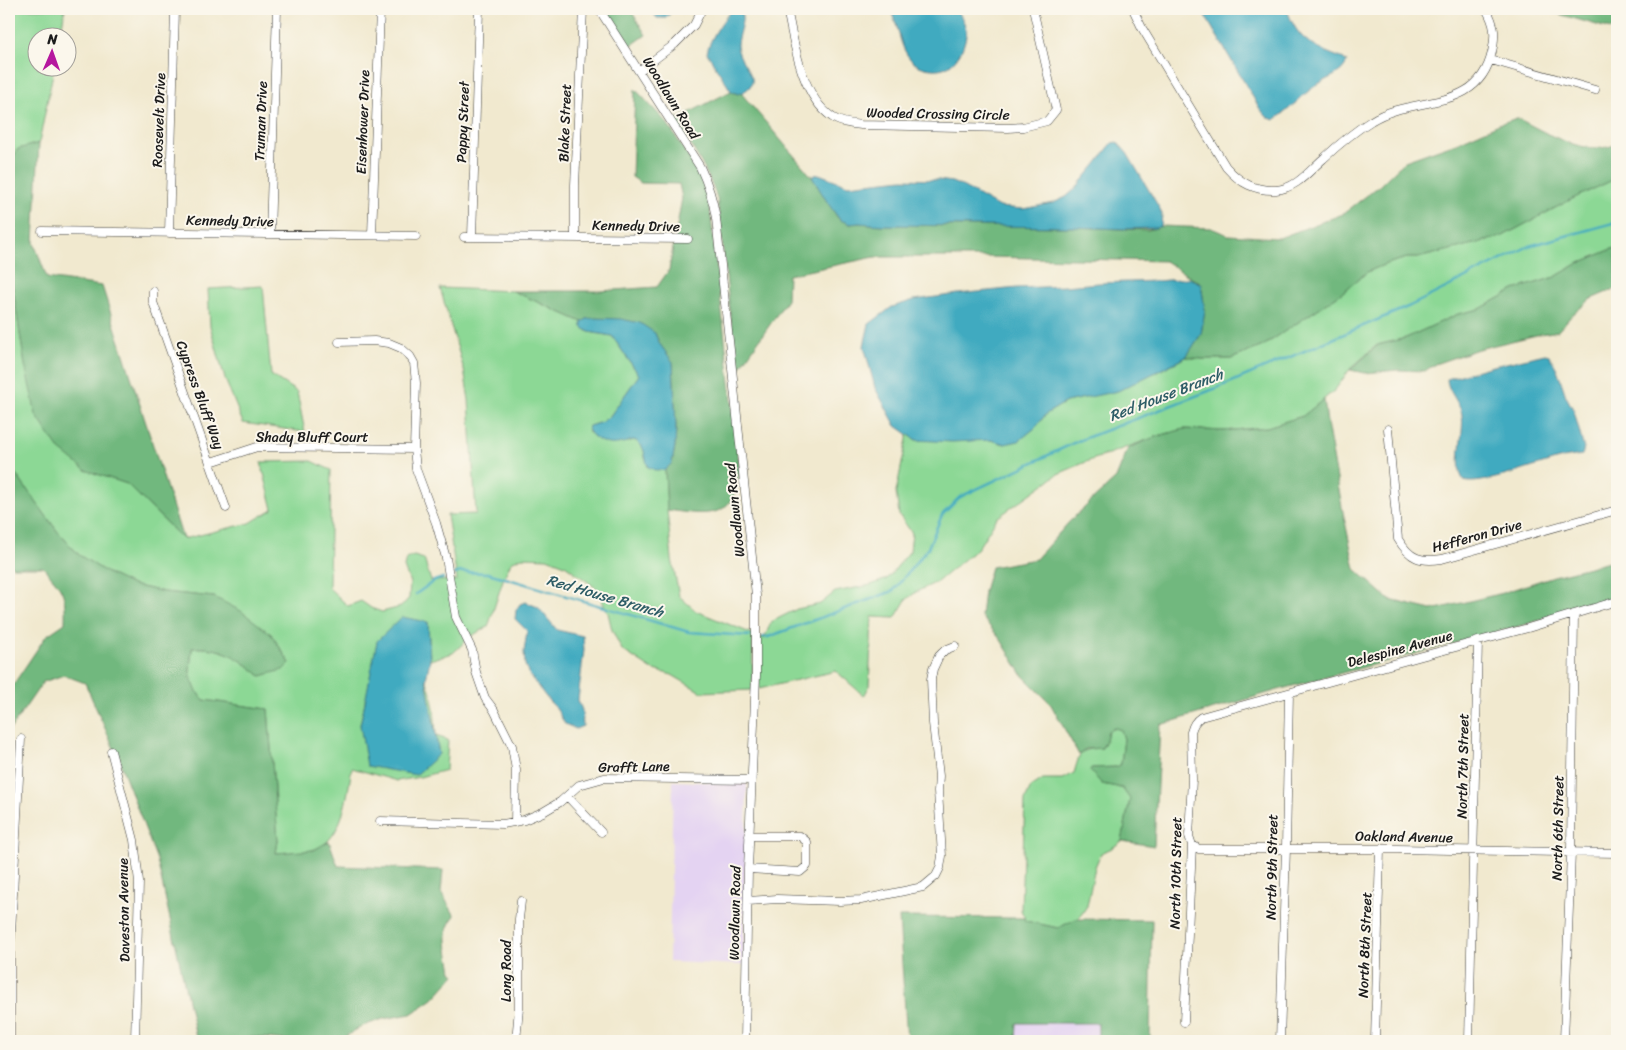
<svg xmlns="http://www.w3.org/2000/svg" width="1626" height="1050" viewBox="0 0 1626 1050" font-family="Sriracha,sans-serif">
<rect width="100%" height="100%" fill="#fbf7ec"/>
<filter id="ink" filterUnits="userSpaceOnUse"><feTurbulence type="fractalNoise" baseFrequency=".02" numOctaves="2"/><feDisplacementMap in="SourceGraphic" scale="10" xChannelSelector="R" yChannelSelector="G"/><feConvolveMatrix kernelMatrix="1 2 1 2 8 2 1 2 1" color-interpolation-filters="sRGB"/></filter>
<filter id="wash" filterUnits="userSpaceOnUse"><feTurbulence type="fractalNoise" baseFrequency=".0096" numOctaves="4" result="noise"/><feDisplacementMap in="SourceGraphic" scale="20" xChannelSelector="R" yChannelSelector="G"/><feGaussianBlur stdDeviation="1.12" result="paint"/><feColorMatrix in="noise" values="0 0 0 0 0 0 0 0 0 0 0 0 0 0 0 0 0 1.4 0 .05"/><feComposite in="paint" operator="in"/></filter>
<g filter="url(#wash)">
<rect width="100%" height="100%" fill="#f1e9cf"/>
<path fill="#e4d3f2" d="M673 781 747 784 743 965 669 962Z
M1016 1023H1098V1041H1016Z"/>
<path fill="#8cd895" stroke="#547a58" d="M9 9H65L60 37 38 38V68H54L39 143 18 149 9 163Z
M1617 178V247L1579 263 1555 277 1514 290 1480 309 1458 314 1406 338 1377 345 1350 369 1335 390 1303 416 1267 427 1223 431 1184 429 1158 436 1086 462 1058 474 997 518 978 548 937 582 916 592 906 600 895 618 872 617 869 687 864 696 836 671 759 689 760 637 764 639 771 622 797 609 820 604 835 592 871 585 887 579 910 551 912 533 899 515 896 492 908 434 916 440H991L1005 444 1035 428 1046 414 1066 402 1088 397 1157 372 1186 357 1202 359H1231L1263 346 1343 292 1367 272 1386 264 1407 258H1418L1501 237 1570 200Z
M9 264 25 365 85 470 127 484 183 539 250 523 273 509 261 462 312 461 331 470 329 588 348 606 361 601 371 608 382 612 401 607 409 598 410 583 404 567 406 559 414 556 424 559 431 581 457 580 447 515 476 514 469 400 464 370 440 288 513 291 582 322V327L589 332 612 336 639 375 610 416 602 422 589 426 588 429 589 433 627 442 634 440 640 443 644 449 645 458 655 470H665L667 510 672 559 679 596 696 611 753 634 752 690 701 692 672 675 651 669 622 650 612 630 608 613 596 588 565 565 547 558 522 557 511 562 503 580 488 627 471 636 453 653 430 660 428 623 365 702 360 725 439 754 426 679C434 698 435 716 436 736L448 740 446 770 420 777 397 781 352 768C347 794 344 839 315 849 304 853 288 852 276 853L278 841 268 709 204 700 197 692 191 678 190 669 192 648C222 646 238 657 261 676L290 663 271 634 214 597 164 592 132 585 109 574 79 555 58 532 9 465Z
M263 286 271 375 297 392 305 432 243 423 225 379 210 326 208 289Z
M1115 728 1121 730 1124 739 1121 764 1117 767 1092 768 1102 784 1122 788 1130 799 1122 841 1112 848 1101 853 1095 867 1087 906 1079 918 1058 928 1026 921 1021 910 1025 800 1031 787 1043 779H1062L1074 773C1080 753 1079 749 1102 748L1106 740 1108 731Z"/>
<path fill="#71b87e" stroke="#466a4d" d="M604 9H630L646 35 629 47Z
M1549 9H1617V33L1614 30 1562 15Z
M635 89 667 123 697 170 704 185 709 200 740 470C737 481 736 495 728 504 716 519 684 512 667 510L665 470 672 463 675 446 676 428 673 363 659 343 655 333 587 319 582 322 513 291H600L657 287 669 270 682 198 679 184 641 183 632 177Z
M731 91 734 93H741L812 177 838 218 850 224 859 223 882 225 1071 227 1148 230 1156 228 1161 226 1211 228 1228 235 1279 238 1343 214 1379 186 1405 161 1456 143 1499 124 1517 118C1545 132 1585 158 1617 144V178L1570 200 1501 237 1418 258H1407L1386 264 1367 272 1343 292 1263 346 1231 359H1202L1186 357 1201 334 1205 310 1201 284 1165 261 987 257H875L788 275 787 300 737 372 717 198C707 169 691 145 675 120Z
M39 143 34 243 47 278 102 286 183 539 127 484 85 470 58 448 36 415 25 365 9 264V163L18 149Z
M1617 247V289L1612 290 1591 299 1572 315 1558 331 1541 334 1478 349 1435 364 1425 371 1398 370 1365 373 1350 370 1378 345 1406 338 1458 314 1480 309 1514 290 1555 277 1579 263Z
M1324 399 1327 423 1342 507 1355 569 1390 600 1432 610 1499 594 1554 576 1617 560V597L1527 624 1285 688 1160 725 1154 846 1122 841 1130 799 1122 788 1102 784 1090 771 1091 768 1117 767 1121 764 1124 739 1121 730 1115 728 1108 731 1106 740 1102 748 1086 749 1079 755 1050 703 1023 676 1001 640 981 616 984 591 991 567 1036 559 1070 521 1116 478 1128 448 1158 436 1184 429 1223 431 1267 427 1303 416Z
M9 465 58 532 79 555 109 574 132 585 164 592 214 597 241 611 271 634 290 663 283 670 261 676C238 657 222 646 192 648L190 669 191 678 197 692 204 700 268 709 278 841 276 853 314 850 329 841 338 866 443 870 441 892 455 916C440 930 450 954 452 972L455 975 433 999 411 1014 383 1019 360 1027 340 1040 299 1041 251 1037 237 1041H197L157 860 119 760 85 683 64 675 43 682 9 731V691L46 636 65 623C66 591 63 590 43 567H12L9 563Z
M899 917 1025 918 1026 921 1058 928 1076 919 1152 920 1150 1041H1098V1023H1017L1016 1041H907Z"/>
<path fill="#41aac0" stroke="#2e636e" d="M650 9H674L666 18H657Z
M733 9C751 9 737 34 737 45 738 58 748 67 752 78 754 86 745 92 738 94L731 91 707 53C708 42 724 17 733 9Z
M889 9H957C960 15 965 22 966 30 967 42 959 60 948 66 938 72 920 69 912 61 898 47 900 25 889 9Z
M1201 9H1287C1297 41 1315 48 1344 59L1347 62C1342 74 1330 77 1320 83 1303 93 1291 110 1274 120L1267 117 1260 109Z
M1117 142 1127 153 1160 209 1162 214 1161 226 1156 228 1125 229 1071 227 882 225 859 223 850 224 840 220 829 205 812 177 815 175 819 174 848 185 903 179 939 180 952 182 964 187 999 207 1023 209 1053 203 1066 197 1074 190 1096 164 1112 143Z
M1190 278 1201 284 1205 310 1201 334 1186 357 1118 391 1066 402 1046 414 1035 428 1019 441 1005 444 991 440 952 442 916 440 896 426 875 388 864 346 869 324 892 307 914 300 958 294 1017 288 1065 286 1099 283 1157 281Z
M595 318 621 319 640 323 655 333 659 343 673 362 676 427 675 446 672 463 665 470H655L648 467C644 456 646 445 634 440 619 444 609 448 595 438 592 435 590 433 588 429L589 426 602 422 610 416 639 375 612 336 589 332 582 327V322L587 319Z
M1545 354 1549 355 1557 369 1566 396 1574 411 1584 449 1582 455C1575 456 1567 457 1559 459 1540 464 1479 487 1464 481 1453 465 1465 434 1462 415 1460 402 1447 391 1447 379L1489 367Z
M525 602 538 607 557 630 583 636 584 650 578 700 582 710 583 726 576 729 565 724 556 708 549 701 530 676 525 665 524 652 527 631 515 619 516 610 520 604Z
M402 617 428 622 430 660 426 679 439 754 416 775 367 766 360 725 365 702 377 641Z"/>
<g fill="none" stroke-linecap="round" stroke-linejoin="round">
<path stroke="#41aac0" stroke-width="2.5" d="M455 574 461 572 488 573 689 632 750 636
M416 594 434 581 443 578
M763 637H768L893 591 928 548 942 515 960 497 1078 441 1222 386 1410 306 1529 246 1617 222"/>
</g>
</g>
<g filter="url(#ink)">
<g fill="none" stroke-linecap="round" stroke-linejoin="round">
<g stroke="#3c3b37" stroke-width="9">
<path id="minor" d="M599 9 700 167C708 184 713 200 716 218L756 595V675L748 869 745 1041
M787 9C794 42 801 96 832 117 840 123 852 124 861 125L1008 128 1023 127 1047 121 1056 110 1033 9
M1133 9 1142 28 1226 167C1240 183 1255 191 1276 190 1297 188 1309 171 1323 159 1338 145 1353 132 1371 121 1412 94 1478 115 1492 52 1496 35 1495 24 1486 9
M1491 60 1595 90
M639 71 675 44 694 25 702 9
M42 231 416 236
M169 233 175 9
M270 234 277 9
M372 235 380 9
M464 237 688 239
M472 237 479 9
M575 237V185L583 9
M153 291V302L226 508
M339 342 374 341 389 343 401 348 410 356 414 363 416 383 414 449 416 469 436 523 446 558 456 617 472 650 476 672 485 698 494 710 512 746 516 770 515 822
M1388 429 1398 539C1410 559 1420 562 1442 559L1617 510
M211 462 257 447 414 449
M111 751 134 840 139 882 135 1041
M567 796 601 832
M380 821 503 824 524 820 543 812 560 802 579 785 604 778 751 780
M1192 845 1199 849H1397L1617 853
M748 869 800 872 807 866V842L800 836H749
M748 901 777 899 840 901 861 900 923 887 936 876 940 868 942 856 938 791 939 776 933 723 931 679 933 669 939 656 945 650 955 646
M1184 1022 1192 845 1189 836 1192 779 1191 732C1193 725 1195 721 1201 717L1422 656 1528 628 1617 601
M10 1041V952L21 739
M516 1041 519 1008V919L521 901
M1280 1041 1286 848 1289 693
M1375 1041 1380 850
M1469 1041 1478 641
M1564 1041 1571 852 1574 614"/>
</g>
<use href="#minor" stroke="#fff" stroke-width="8"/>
</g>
</g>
<g text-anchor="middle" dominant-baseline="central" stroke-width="4" stroke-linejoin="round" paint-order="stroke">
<g font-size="14" fill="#1c1c1c" stroke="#fbf7ec">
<text transform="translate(671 98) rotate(58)">Woodlawn Road</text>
<text transform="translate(938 114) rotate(1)">Wooded Crossing Circle</text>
<text transform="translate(159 120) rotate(-88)">Roosevelt Drive</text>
<text transform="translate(261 121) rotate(-88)">Truman Drive</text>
<text transform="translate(363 122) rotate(-88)">Eisenhower Drive</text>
<text transform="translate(463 122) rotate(-88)">Pappy Street</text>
<text transform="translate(565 123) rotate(-88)">Blake Street</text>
<text transform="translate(230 221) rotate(1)">Kennedy Drive</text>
<text transform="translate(636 226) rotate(1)">Kennedy Drive</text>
<text transform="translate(200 395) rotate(70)">Cypress Bluff Way</text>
<text x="312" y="437">Shady Bluff Court</text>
<text transform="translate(735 510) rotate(-96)">Woodlawn Road</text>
<text transform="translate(1477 536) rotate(-15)">Hefferon Drive</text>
<text transform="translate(1400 649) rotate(-15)">Delespine Avenue</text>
<text transform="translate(1463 766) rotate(-89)">North 7th Street</text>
<text transform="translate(634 767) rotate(-1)">Grafft Lane</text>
<text transform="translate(1558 828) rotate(-89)">North 6th Street</text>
<text transform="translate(1404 837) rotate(1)">Oakland Avenue</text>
<text transform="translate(1272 867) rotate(-89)">North 9th Street</text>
<text transform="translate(1176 873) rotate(-89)">North 10th Street</text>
<text transform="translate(124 910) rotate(-91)">Daveston Avenue</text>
<text transform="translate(735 913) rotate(-89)">Woodlawn Road</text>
<text transform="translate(1365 945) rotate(-88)">North 8th Street</text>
<text transform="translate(506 971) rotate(-90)">Long Road</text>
</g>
<g font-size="15" font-style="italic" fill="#2d5c66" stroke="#fbf7ec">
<text transform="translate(1166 395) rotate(-21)">Red House Branch</text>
<text transform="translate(605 596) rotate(16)">Red House Branch</text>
</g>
</g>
<rect width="1626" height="1050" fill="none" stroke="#fbf7ec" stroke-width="30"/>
<g transform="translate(52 52) rotate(2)"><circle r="24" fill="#fbf7ec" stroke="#a29f99"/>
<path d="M0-4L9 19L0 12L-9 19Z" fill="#b5179e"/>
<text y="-8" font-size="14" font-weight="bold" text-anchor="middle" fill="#1c1c1c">N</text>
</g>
</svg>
